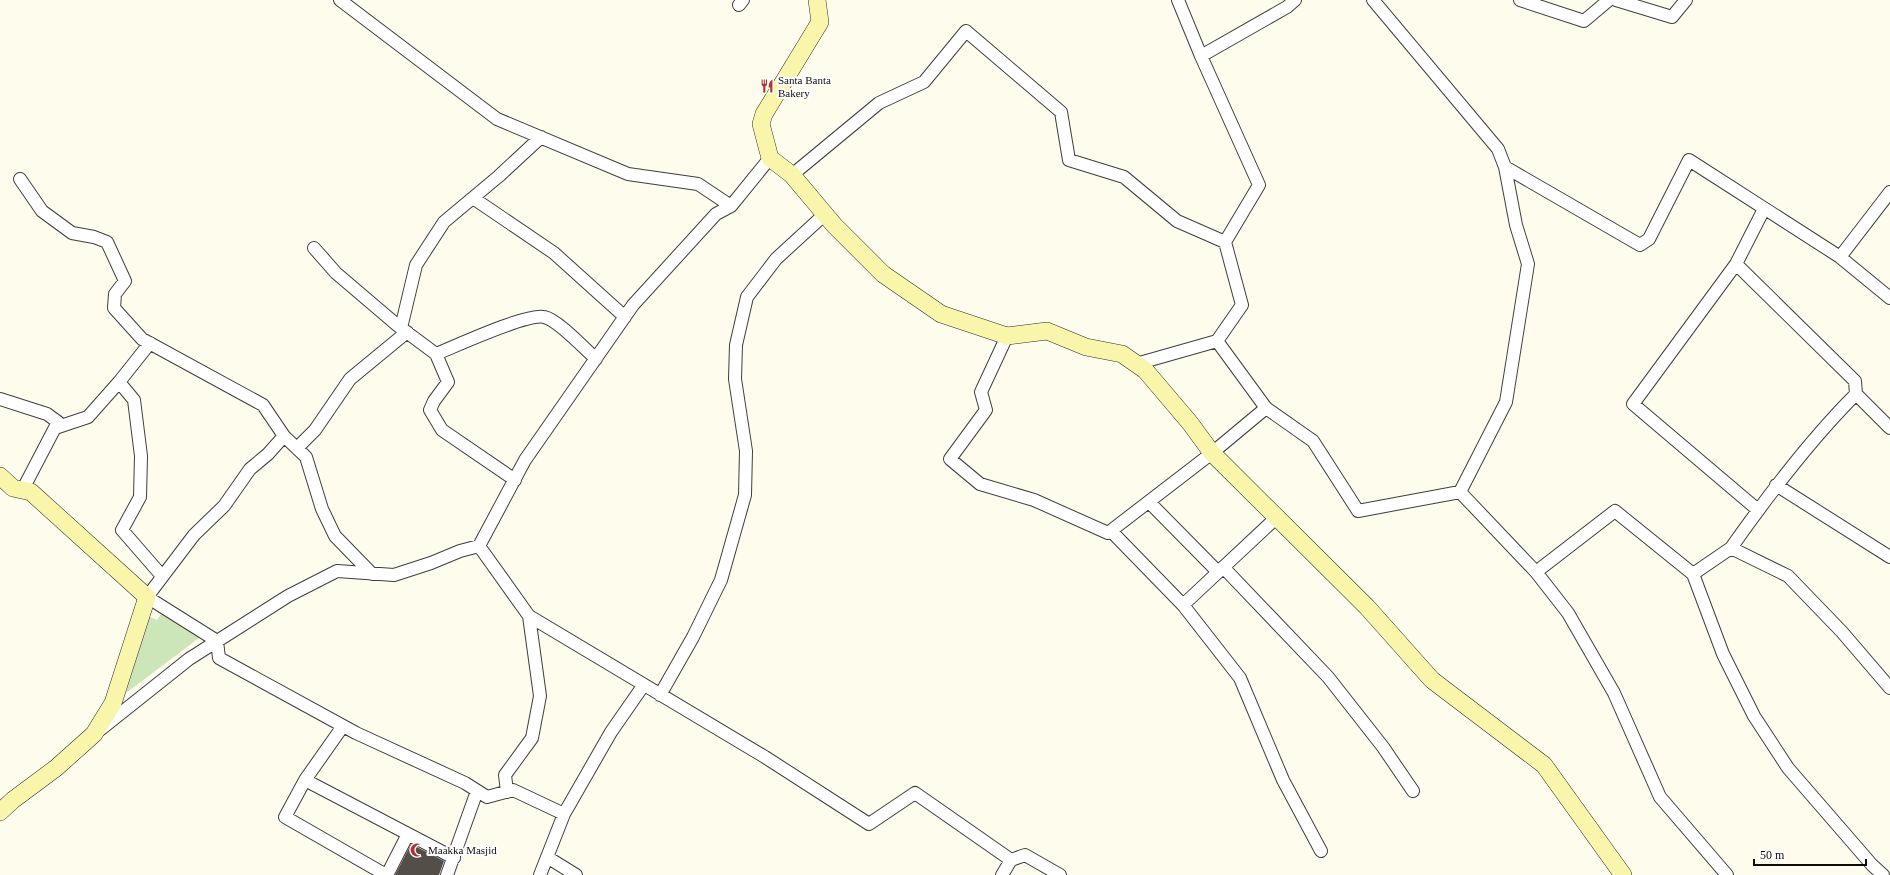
<svg xmlns="http://www.w3.org/2000/svg" width="1890" height="875" viewBox="0 0 1890 875" font-family="'Times New Roman',serif">
<rect width="100%" height="100%" fill="#fefcec"/>
<path fill="#cce5b9" d="M163 611 199 638 126 693 148 616 157 620Z"/>
<path fill="#544e49" d="M411 844 444 861 439 875H395Z"/>
<g fill="none" stroke-linecap="round" stroke-linejoin="round">
<g stroke="#3f3f3f" stroke-width="14">
<path id="street" d="M340 0 497 119 628 174 698 184 731 206
M1178 0 1201 56
M1520 0 1584 21 1609 0
M1616 0 1672 17 1686 0
M739 5 743 0
M1505 167 1640 245 1649 239 1689 160 1840 257
M792 175 879 103 924 82 966 31 1061 112 1069 160 1124 177 1177 221 1225 242 1242 305 1217 341 1266 408 1212 453 1108 533 1034 500 980 484 950 459 986 410 981 392 1007 336
M20 179 42 211 72 233 94 237 107 242 125 281 115 294 114 308 142 339 263 405 284 436 306 457 322 509 335 536 372 574
M1890 192 1840 257 1890 298
M473 198 554 253 625 317
M1225 242 1259 185 1201 56 1287 7 1295 0
M314 248 336 273 397 325 436 354 448 382 434 401 430 410 442 430 515 480
M1736 264 1855 381 1856 394 1890 428
M401 328 416 265 444 222 499 176 541 137
M436 354C456 346 527 313 544 317 557 319 586 350 596 359
M1136 364 1217 341
M119 382 134 400 141 456 140 497 122 530 162 576
M0 399 47 414 58 422 23 489 15 488
M1266 408 1313 441 1358 511 1460 492 1506 402 1528 264 1516 225 1505 167 1498 149 1373 0
M55 428 88 417 119 382 150 343
M284 436 268 454 250 469 224 506 194 535 147 597 217 641 219 658 356 733 465 783 487 797 513 790 564 814 611 732 643 686
M297 448 315 430 350 379 407 332
M1776 485 1890 557
M1460 492 1536 572 1568 613 1614 693 1660 797 1727 875
M1149 502 1218 572
M1758 510 1633 404 1736 264 1764 209
M1111 531 1183 605 1277 517
M479 546 525 460 633 305 716 214 731 206 770 158
M1731 548C1769 494 1809 441 1856 394
M1223 567 1328 677 1383 747 1413 791
M1536 572 1615 511 1693 574 1723 654 1754 716 1788 768 1872 865 1883 875
M1693 574 1731 548 1788 576 1842 632 1890 688
M1183 605 1240 678 1283 780 1321 851
M660 695 693 637 721 580 745 495 746 451 735 379 736 345 747 297 776 259 825 214
M343 726 305 780 285 817 386 875
M101 729 189 659 288 596 337 571 394 575 431 563 460 551 479 546 529 616 765 757 869 824 915 793 1011 860 1025 855 1060 875
M305 780 454 858
M507 792 505 775 532 738 540 696 529 616
M547 857 576 875
M387 875 408 834
M447 875 477 791
M540 875 564 814
M1002 875 1011 860"/>
</g>
<g stroke="#2e2e2e" stroke-width="18">
<path id="secondary" d="M817 0 820 22 764 114 761 124 770 158 792 175 834 225 883 274 941 314 1007 336 1047 331 1086 347 1122 354 1145 370 1190 423 1212 453 1367 607 1432 680 1544 765 1623 875
M0 476 13 488 31 492 147 597 113 703 94 734 56 768 13 800 0 812"/>
</g>
<use href="#street" stroke="#fff" stroke-width="12"/>
<use href="#secondary" stroke="#f9f6ac" stroke-width="17"/>
</g>
<defs>
<g id="restaurant-bare" transform="scale(1.08)"><path d="M-5-6h1v4h1v-4h1v4h1v-4h1v5L-1.5 .5V6h-2V.5L-5-1ZM5-6V6H3V1.5H1.5Q1.5-4 5-6Z" fill="#b1332f" stroke="#fff" stroke-width="2.5" paint-order="stroke"/></g>
<g id="mosque-bare" transform="scale(1.08)"><path d="M3.5-4.9A6 6 0 1 0 3.5 4.9A5 5 0 1 1 3.5-4.9Z" fill="#b1332f" stroke="#fff" stroke-width="2.5" paint-order="stroke"/></g>
</defs>
<g fill-rule="evenodd">
<use href="#restaurant-bare" x="767" y="86"/>
<use href="#mosque-bare" x="417" y="850"/>
</g>
<g text-anchor="middle" dominant-baseline="central" stroke-width="4" stroke-linejoin="round" paint-order="stroke">
<g font-size="11" fill="#0c0c0c" stroke="#fff" text-anchor="start">
<text x="778" y="80">Santa Banta<tspan x="778" dy="13">Bakery</tspan></text>
<text x="428" y="850">Maakka Masjid</text>
</g>
</g>
<path d="M1754 859v6h112v-6" fill="none" stroke="#0c0c0c" stroke-width="2"/>
<text x="1760" y="859" font-size="12" fill="#0c0c0c" stroke="#ffffff" stroke-width="3" paint-order="stroke">50 m</text>
</svg>
